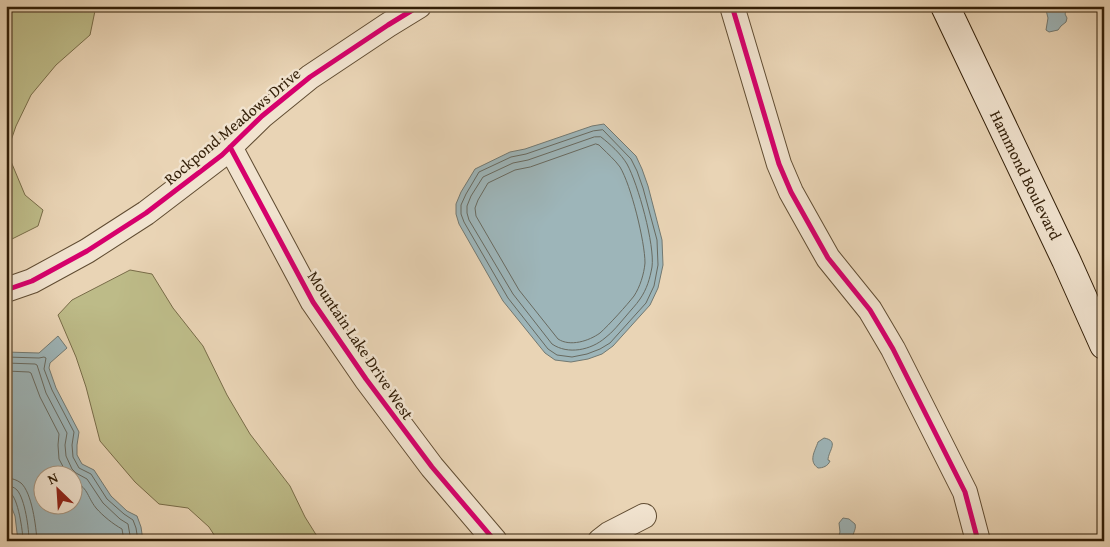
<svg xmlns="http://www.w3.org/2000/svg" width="1110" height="547" viewBox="0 0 1110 547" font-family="'Gentium Book Plus',serif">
<rect width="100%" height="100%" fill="#e9d4b5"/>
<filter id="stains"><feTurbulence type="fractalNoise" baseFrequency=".004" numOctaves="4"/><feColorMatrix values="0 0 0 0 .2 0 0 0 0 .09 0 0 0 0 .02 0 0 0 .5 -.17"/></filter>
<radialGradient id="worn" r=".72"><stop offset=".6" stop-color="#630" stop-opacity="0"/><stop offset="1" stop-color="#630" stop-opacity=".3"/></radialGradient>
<path fill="#bdbb88" stroke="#786c48" d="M6 6H96L90 35 56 65 31 95 16 126 7 152 25 195 43 210 38 226 6 242Z
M130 270 152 274 173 308 203 346 227 395 250 434 290 486 305 517 320 541H218L209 527 188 508 159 504 135 482 100 441 86 387 76 357 58 315 72 300Z"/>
<path fill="#9db5b9" stroke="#727972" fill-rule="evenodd" d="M1047 6H1068L1065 14 1067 18 1066 22 1061 26 1058 30 1049 32 1046 30 1048 18 1046 10Z
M604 124 636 156 642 169 648 186 662 240 663 265 658 288 650 305 613 346 602 354 588 359 571 362 555 360 545 353 503 301 459 224 456 214V204L461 192 475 169 510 152 525 149 592 126Z
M58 336 67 348 50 363 49 368 56 388 79 432 77 445V455L82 464 94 470 111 496 127 511 137 516 141 527 143 541H18L15 516 6 493V352L39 353ZM42 474H72V504H42Z
M824 438C840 441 828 451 828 460L830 461C828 466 823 468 818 468 808 461 815 451 818 442Z
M843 518 849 519 855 524C857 530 851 534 853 541H839L838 539 840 532 839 523Z"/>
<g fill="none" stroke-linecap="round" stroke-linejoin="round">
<path stroke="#686a60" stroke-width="1" d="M603 130 631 159 637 171 643 188 657 240 658 265 654 286 646 303 610 343 600 349 587 354 572 357 557 355 548 349 508 298 464 222 461 214V205L466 194 479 172 511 157 526 154 593 131Z
M601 137C610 144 621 154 627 164 638 184 655 245 652 267 650 278 647 289 640 299 636 305 630 311 626 316 619 324 613 332 605 338 591 350 568 355 552 344L513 294 469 220 467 213V206L471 196 483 177 513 163 528 160 594 137Z
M596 144 599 145 602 148C608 154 615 160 620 167 631 185 645 242 645 263 644 274 640 287 634 296 627 305 609 325 600 333 589 341 570 347 558 339L519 290 476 216 475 208 478 200 488 183 515 170 530 167Z
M6 357 39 358 44 357 46 358 44 369 52 390 74 432 72 445 73 457 79 468 91 474 107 499 124 514 133 520 136 528 138 541
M6 363 35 364 37 365 46 393 67 433 65 445 66 456 72 469 76 473 87 479 103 503 120 519 128 524 131 541
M6 371 29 372 31 373 40 397 59 434 58 445 59 459 67 474
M6 478C12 478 17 480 21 483 32 493 36 526 37 541
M72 480C89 488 86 495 96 508 103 516 113 524 122 529L124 541
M6 486C11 486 14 487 17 490 25 499 29 529 29 541
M6 492C8 492 9 492 10 493 18 497 23 532 23 541"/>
<g stroke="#604c32" stroke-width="26">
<path id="street" d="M732 6 779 164 791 192 828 258 870 310 893 349 965 492 978 541
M230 147 313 302 366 379 432 467 495 541
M6 290 32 281 87 251 146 213 222 155 262 116 310 77 388 25 419 6
M600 541 609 534 644 516"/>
</g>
<g stroke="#321e07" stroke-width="30">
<path id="secondary" d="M945 6 1066 260 1104 345"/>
</g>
<use href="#street" stroke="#f1e3cf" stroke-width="24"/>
<use href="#secondary" stroke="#f1e3cf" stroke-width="28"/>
<g stroke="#f1e3cf" stroke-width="8">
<path id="cycleway" d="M732 6 779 164 791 192 828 258 870 310 893 349 965 492 978 541
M230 147 313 302 366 379 432 467 495 541
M6 290 32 281 87 251 146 213 222 155 262 116 310 77 388 25 419 6"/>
</g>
<use href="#cycleway" stroke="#d6006c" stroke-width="5"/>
</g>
<g text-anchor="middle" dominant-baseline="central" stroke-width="5" stroke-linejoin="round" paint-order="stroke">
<g font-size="16" fill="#321e07" stroke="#f1e3cf">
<text transform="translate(232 126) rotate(-40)">Rockpond Meadows Drive</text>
<text transform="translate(1026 175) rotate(64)">Hammond Boulevard</text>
<text transform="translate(361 345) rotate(56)">Mountain Lake Drive West</text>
</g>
</g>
<rect width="1110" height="547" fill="none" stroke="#e9d4b5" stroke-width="25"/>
<rect x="8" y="8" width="1095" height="532" fill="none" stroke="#321e07" stroke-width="2.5"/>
<rect x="12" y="12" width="1085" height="522" fill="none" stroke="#321e07"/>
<g transform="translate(58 490) rotate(335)"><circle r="24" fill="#f1e3cf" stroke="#a5947f"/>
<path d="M0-4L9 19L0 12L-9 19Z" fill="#8f2418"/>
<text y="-8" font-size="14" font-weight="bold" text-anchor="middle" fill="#321e07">N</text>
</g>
<rect width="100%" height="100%" filter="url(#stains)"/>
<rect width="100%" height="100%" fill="url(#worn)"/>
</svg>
